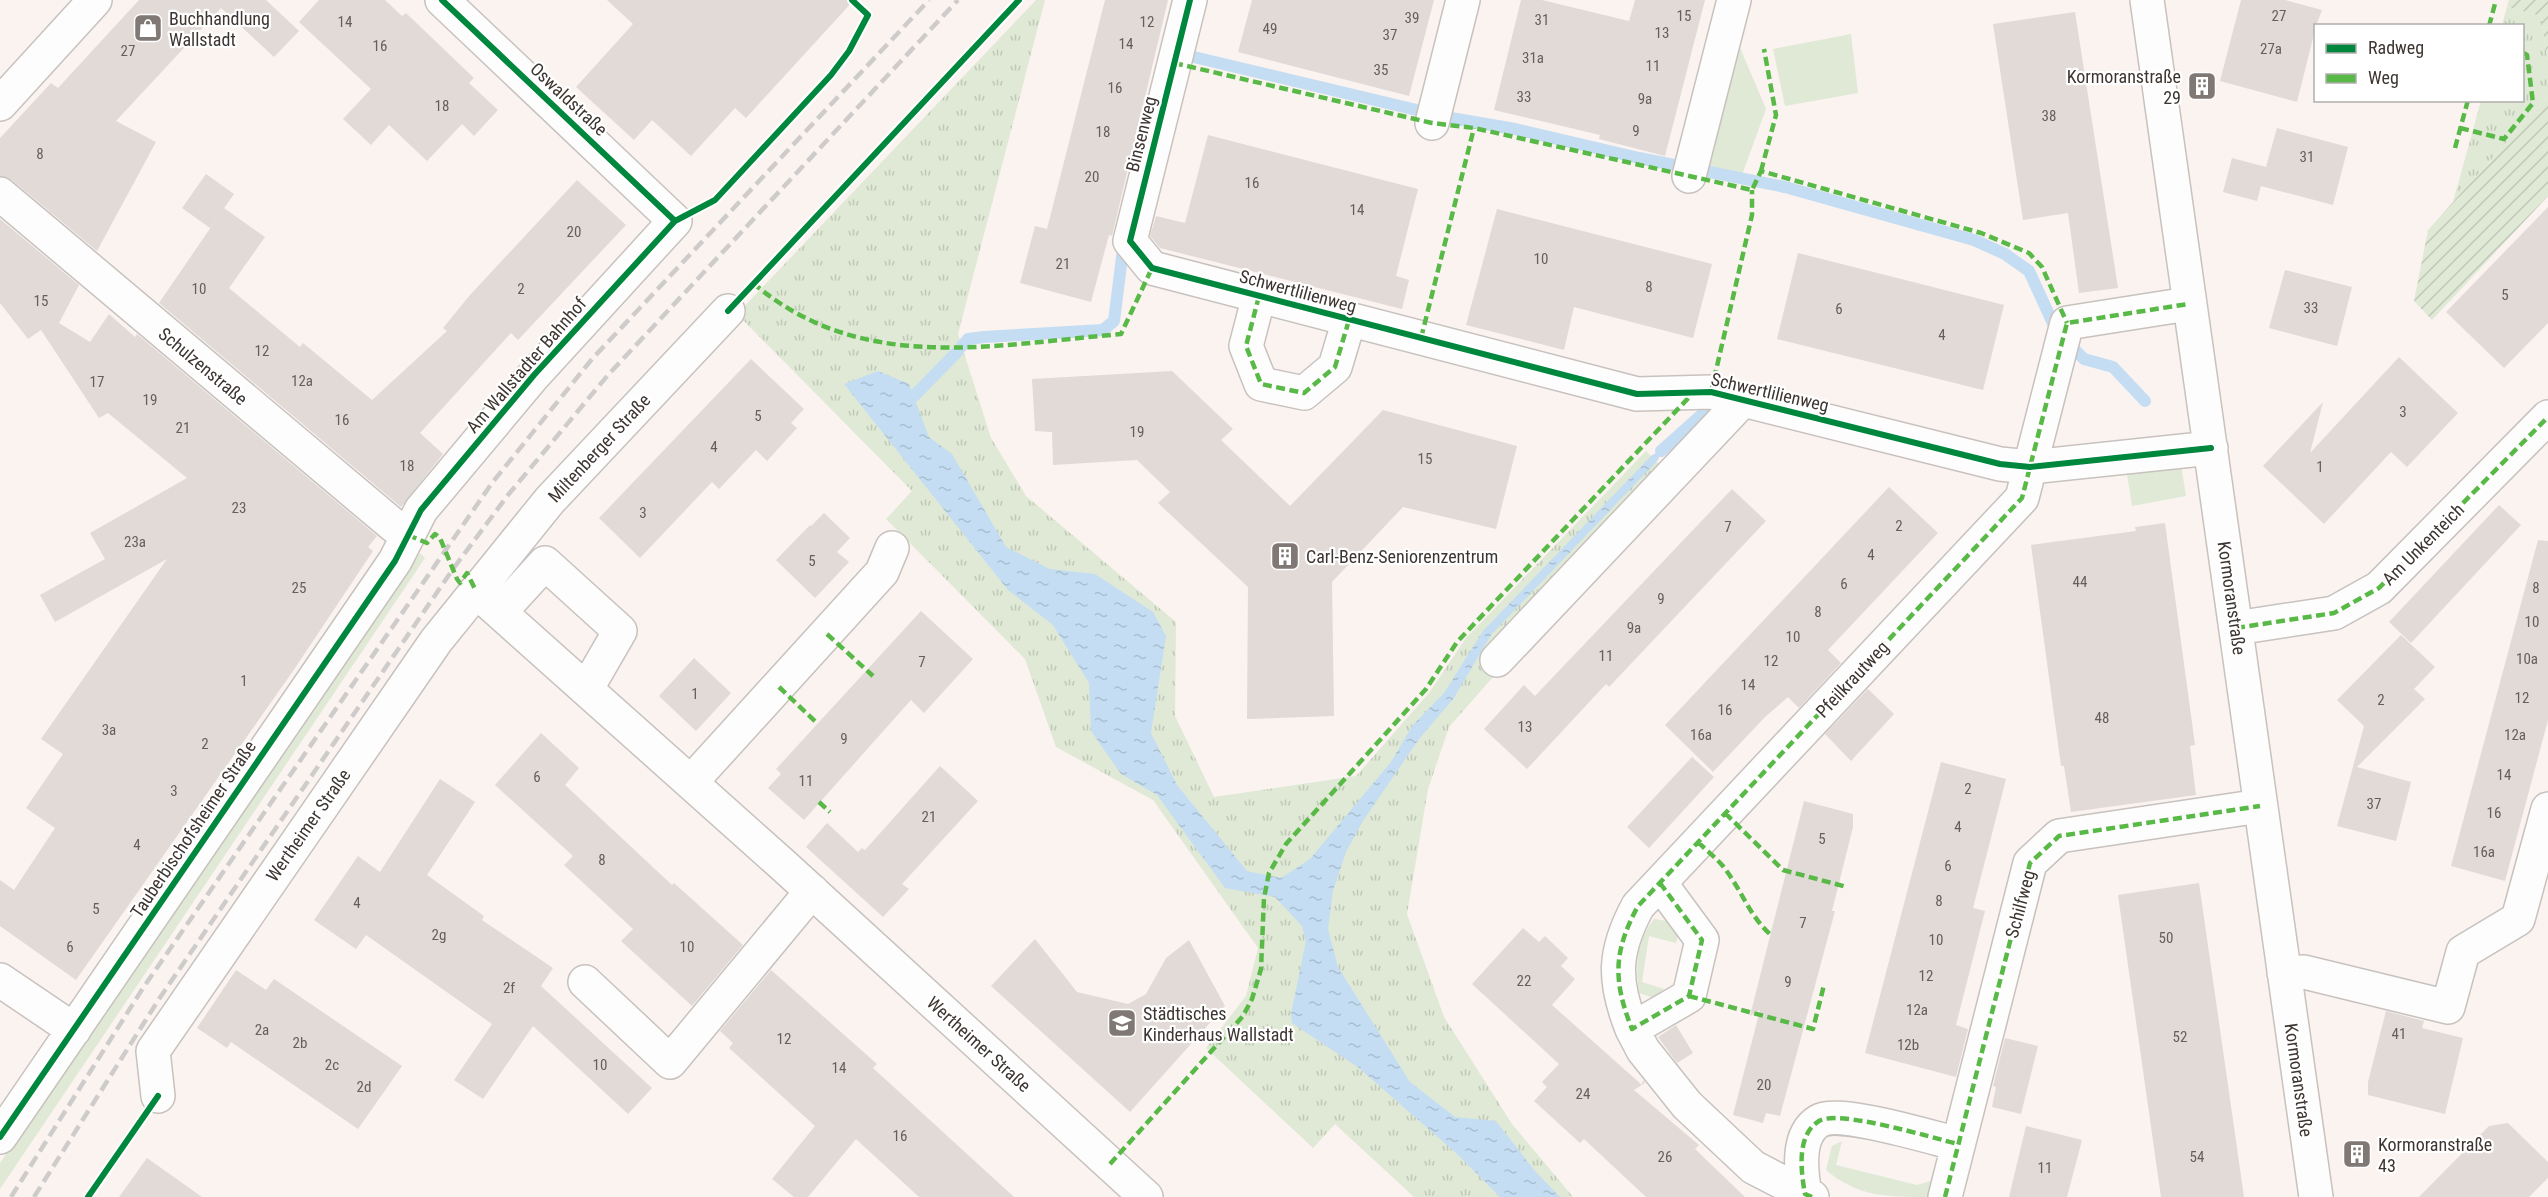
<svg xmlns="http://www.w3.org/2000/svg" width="2548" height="1197" viewBox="0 0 2548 1197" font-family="'Roboto Condensed',sans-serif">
<defs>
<pattern id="park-tufts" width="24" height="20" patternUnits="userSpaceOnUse" patternTransform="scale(1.5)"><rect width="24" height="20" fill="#dfe9d5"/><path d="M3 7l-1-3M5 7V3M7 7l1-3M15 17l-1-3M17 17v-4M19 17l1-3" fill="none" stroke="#c0c8b7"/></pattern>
<pattern id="garden-furrows" width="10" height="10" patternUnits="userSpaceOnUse" patternTransform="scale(1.5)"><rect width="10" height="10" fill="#dfe9d5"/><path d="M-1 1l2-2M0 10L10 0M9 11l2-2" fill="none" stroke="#c0c8b7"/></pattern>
<pattern id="water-ripples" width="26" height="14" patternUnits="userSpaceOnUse" patternTransform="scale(1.5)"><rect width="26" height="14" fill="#c4ddf2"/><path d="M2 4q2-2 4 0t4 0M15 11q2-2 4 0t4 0" fill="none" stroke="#a9bed0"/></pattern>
</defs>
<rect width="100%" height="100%" fill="#faf3f0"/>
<path fill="#dfe9d5" d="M1851 34 1858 93 1785 106 1773 49Z
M1738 43 1766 109 1742 175 1702 165Z
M2180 459 2186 496 2132 506 2126 468Z
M420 553 425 558 0 1189V1163Z
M1654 919 1673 922 1680 930 1676 943 1649 936 1642 982 1664 989 1654 998 1639 993C1635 965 1636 942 1654 919Z
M1842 1141 1836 1165 1917 1185 1937 1179 1929 1197C1887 1197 1858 1197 1826 1170L1832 1146Z"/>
<path fill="url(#park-tufts)" d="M1036 0H1045L958 334 991 438 1026 496 1176 622 1175 716 1214 797 1356 776 1429 693 1466 638 1646 451 1661 466 1500 669 1449 727 1428 789 1407 914 1444 1017 1512 1124 1573 1197H1414L1335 1124 1313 1148 1206 1048 1246 996 1258 948 1153 800 1056 747 1025 659 886 519 912 491 737 314Z
M2507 7 2541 16 2548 63V96L2453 202 2481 101 2522 100V26L2502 25Z"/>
<path fill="url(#garden-furrows)" d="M2509 0H2548V63L2541 16 2507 7Z
M2548 96V196L2432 320 2414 301 2428 230Z"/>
<path fill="url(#water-ripples)" d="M878 371 909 384 929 437 952 454 1006 547 1050 569 1095 574 1153 612 1166 636 1151 733 1177 785 1247 871 1281 878 1310 859 1391 762 1412 726 1444 693 1483 631 1652 455 1661 451 1658 460 1491 635 1454 698 1419 739 1363 821 1346 852 1333 891 1328 929 1338 967 1410 1082 1455 1117 1496 1121 1535 1171 1560 1197H1500L1457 1154 1359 1068 1292 1023 1291 1014 1306 941 1302 926 1275 897 1225 888 1157 795 1121 774 1091 731 1089 683 1053 625 1008 590 844 384Z"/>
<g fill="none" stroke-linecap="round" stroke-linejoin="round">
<path stroke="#c4ddf2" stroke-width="12" d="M1177 53 1421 111
M1445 117 1515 129 1639 158 1785 187 1974 240 2005 254 2029 271 2057 332 2084 359 2113 367 2145 401
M962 346 968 339 984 337 1103 330 1114 321 1124 241
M914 396 958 351
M1661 451 1707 410"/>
</g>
<path fill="#e1dad7" d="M139 0H266L299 31 274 57 221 8 116 121 156 142 97 251 12 180 0 176V138L51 83 58 88Z
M319 0H385L402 16 406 13 474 78 469 83 498 110 474 136 462 124 427 161 389 125 371 145 343 119 371 89 299 22Z
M607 0H854L746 118 735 108 691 156 652 120 634 140 576 87 633 24Z
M1105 0H1168L1112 236 1109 235 1091 302 1020 283 1035 226 1047 229Z
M1252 0H1434L1409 96 1238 52Z
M1521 0H1542L1629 21 1635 0H1705L1665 156 1599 139 1600 135 1494 110Z
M2241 0H2285L2322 10 2316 26 2297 102 2220 81Z
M2075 12 2118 288 2079 293 2068 213 2023 220 1993 24Z
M2277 128 2348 147 2333 205 2261 186 2257 201 2223 192 2232 158 2266 167Z
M1208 135 1418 189 1396 276 1409 280 1402 309 1160 248 1150 236 1156 216 1185 223Z
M206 174 234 194 210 228 182 208Z
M577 180 626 225 518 340 511 333 420 433 443 454 401 507 159 303 224 208 265 237 229 288 300 347 303 343 372 400 447 331 443 328 470 295Z
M2548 207V323L2504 368 2446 312Z
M1497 209 1712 264 1693 338 1574 307 1564 350 1466 325Z
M0 219 79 285 59 323 90 342 109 314 135 337 137 334 377 536 368 547 373 551 293 671 76 980 0 926V880L14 890 55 828 26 808 63 754 41 739 167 559 55 622 40 595 105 559 90 533 187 478 108 413 99 418 41 330 28 339 0 303Z
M1798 253 2004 305 1983 390 1777 339Z
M2285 270 2352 287 2337 346 2269 328Z
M2399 357 2458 413 2407 467 2391 452 2324 524 2263 466 2323 402 2310 453Z
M751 359 804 409 791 423 797 428 767 461 756 450 719 489 712 482 640 558 599 518Z
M1172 371 1233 429 1221 440 1290 506 1383 410 1517 446 1496 529 1403 507 1332 582 1334 716 1247 719 1248 587 1158 503 1170 492 1137 460 1053 465 1052 432 1035 431 1032 379Z
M1889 487 1938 533 1828 650 1841 663 1799 708 1788 697 1765 717 1713 772 1665 725Z
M1732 489 1766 521 1609 687 1606 684 1527 769 1484 729 1524 685 1535 696Z
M2499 505 2521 525 2411 643 2389 622Z
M824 513 850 538 837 552 849 562 815 598 776 560 810 525 811 526Z
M2165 523 2195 745 2190 746 2196 795 2071 812 2064 766H2061L2031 545 2136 531 2135 527Z
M2538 540 2548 541V720L2505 881 2451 866Z
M921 611 973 659 924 713 911 700 804 820 768 788 781 774 776 769Z
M2401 635 2435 667 2414 689 2425 699 2357 767 2411 782 2396 841 2337 826 2364 726 2337 700Z
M694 658 731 693 696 731 659 696Z
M1868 689 1894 714 1851 761 1825 734Z
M541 733 579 768 565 785 672 885 674 883 743 945 692 1006 621 941 633 929 564 865 573 856 495 785Z
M1692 757 1714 777 1649 848 1627 827Z
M1941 762 2006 779 1973 908 1985 911 1956 1025 1968 1029 1956 1077 1865 1053Z
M940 766 978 801 902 884 909 889 883 917 806 847 827 823 858 852 862 848 865 850Z
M440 779 475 802 427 875 484 916 482 920 553 968 541 986 652 1088 628 1114 533 1026 483 1099 454 1080 492 1024 366 935 356 949 314 920 358 856 380 872Z
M1804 801 1853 814V827L1832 911H1835L1780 1116 1766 1113 1763 1123 1733 1115 1760 1010 1750 1016Z
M2199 883 2233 1120 2244 1197H2161L2118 895Z
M1523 928 1539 942 1545 936 1568 958 1561 966 1575 979 1552 1005 1642 1085 1643 1080 1645 1083 1634 1090 1699 1145 1695 1149 1745 1197H1646L1584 1139 1580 1143 1534 1101 1547 1087 1542 1082 1559 1064 1472 984Z
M1035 939 1077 992 1128 1004 1146 994 1166 958 1189 940 1225 1006 1130 1112 991 986Z
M236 970 266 990 274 979 402 1066 358 1129 231 1042 227 1048 197 1028Z
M771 970 877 1064 873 1068 1014 1197H919L856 1139 808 1197H794L772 1179 815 1126 729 1048 733 1043 720 1031Z
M2386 1011 2424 1021 2422 1028 2463 1038 2445 1114 2368 1095V1082Z
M1676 1025 1693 1053 1677 1063 1658 1037Z
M2005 1038 2038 1046 2021 1114 1992 1107 1996 1087 1993 1086Z
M2508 1123 2548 1162V1178L2529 1197H2419L2489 1126Z
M2026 1126 2082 1140 2067 1197H2009Z
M147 1158 202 1197H119Z"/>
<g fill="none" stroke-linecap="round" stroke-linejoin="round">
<g stroke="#c8c2be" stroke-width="36">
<path id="minor" d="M1190 0 1130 241 1152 268 1637 394 1711 392 2000 464 2030 467 2211 448
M2147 0 2316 1197
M0 104 95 0
M1432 123 1463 0
M1689 176 1734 0
M0 194 393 525 408 535
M1259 296 1246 346 1261 384 1304 393 1335 367 1349 320
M476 591 783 865 1146 1197
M500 612 545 563 620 631 587 688
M2236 628 2334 613 2379 588 2548 417
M1497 660 1743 400
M691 782 882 572 892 548
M1660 883 1702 940 1689 996 1632 1029C1613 981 1613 952 1638 906L2022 498 2067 323 2188 304
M2284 973 2304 972 2448 1007 2463 952 2518 919 2548 809
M0 980 74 1030
M585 982 670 1062 812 891
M1632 1029 1643 1050 1687 1105 1753 1167 1805 1194
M158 1096 153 1051 436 641 550 500 728 311
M0 1137 395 561 421 510 534 375 675 221 442 0
M1812 1197 1805 1194C1801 1172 1796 1135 1819 1121 1838 1109 1933 1138 1958 1144
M1945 1197 2030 863 2059 836 2260 806"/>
</g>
<use href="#minor" stroke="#fefdfd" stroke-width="33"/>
<path stroke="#cecccb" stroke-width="4.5" stroke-dasharray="12 6" stroke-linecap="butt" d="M11 1197 143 988 492 483 592 359 929 0
M34 1197 159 999 453 569 508 495 608 375 958 0"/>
<path stroke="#58b947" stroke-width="4.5" stroke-dasharray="9 4.5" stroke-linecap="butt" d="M2489 26 2496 0
M1174 63 1432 123 1474 128 1752 190 1761 171 1981 233 2029 253 2042 267 2067 323
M2460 128 2504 139 2533 103 2527 55 2522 52
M2455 148 2468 100
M1761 171 1776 115 1764 49
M753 283C861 375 991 345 1121 334L1152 268
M1259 296 1246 346 1261 384 1304 393 1335 367 1349 320
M1421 338 1474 128
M1711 392 1752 215V190
M408 535 427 543 435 534 440 538 457 579 460 583 467 573 476 591
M2236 628 2334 613 2379 588 2548 417
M827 634 873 676
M779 687 817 723
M819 802 830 812
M1725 813 1783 870 1847 887
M1698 842C1706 850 1715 857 1722 865 1741 888 1749 916 1771 935
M1660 883 1702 940 1689 996 1632 1029C1613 981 1613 952 1638 906L2022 498 2067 323 2188 304
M1689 996 1813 1029 1824 985
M1110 1164 1243 1016 1252 999 1261 969 1264 898 1269 873 1286 844 1426 689 1457 642 1695 391
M1812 1197 1805 1194C1801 1172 1796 1135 1819 1121 1838 1109 1933 1138 1958 1144
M1945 1197 2030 863 2059 836 2260 806"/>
<g stroke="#fff" stroke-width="10">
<path id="cycleway" d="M442 0 675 221
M1190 0 1130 241 1152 268 1637 394 1711 392 2000 464 2030 467 2211 448
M728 311 1019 0
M0 1137 395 561 421 510 534 375 675 221 715 200 831 75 849 51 868 15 852 0
M88 1197 158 1096"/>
</g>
<use href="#cycleway" stroke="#00873e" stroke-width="6"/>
</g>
<defs>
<g id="shop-square" transform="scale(1.5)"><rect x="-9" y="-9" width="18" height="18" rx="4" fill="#7f7874" stroke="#fff"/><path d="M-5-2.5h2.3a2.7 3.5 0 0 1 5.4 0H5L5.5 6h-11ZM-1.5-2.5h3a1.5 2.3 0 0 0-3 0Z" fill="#fff"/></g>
<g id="building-square" transform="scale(1.5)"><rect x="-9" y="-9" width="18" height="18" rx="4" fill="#7f7874" stroke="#fff"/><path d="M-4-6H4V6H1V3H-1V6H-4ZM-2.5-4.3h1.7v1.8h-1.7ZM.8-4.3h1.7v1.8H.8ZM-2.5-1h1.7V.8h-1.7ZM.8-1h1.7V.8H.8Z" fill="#fff"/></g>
<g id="school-square" transform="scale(1.5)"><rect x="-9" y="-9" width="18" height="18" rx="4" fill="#7f7874" stroke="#fff"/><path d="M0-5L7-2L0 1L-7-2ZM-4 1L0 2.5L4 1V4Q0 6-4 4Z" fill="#fff"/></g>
</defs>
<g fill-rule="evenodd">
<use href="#shop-square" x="148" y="28"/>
<use href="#building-square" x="2202" y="86"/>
<use href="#building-square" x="1285" y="556"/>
<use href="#school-square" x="1122" y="1023"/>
<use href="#building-square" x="2357" y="1154"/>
</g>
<g text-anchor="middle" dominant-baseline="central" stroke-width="4.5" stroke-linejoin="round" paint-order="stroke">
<g font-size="15" fill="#665e5a">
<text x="1684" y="16">15</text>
<text x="2279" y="16">27</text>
<text x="1412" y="18">39</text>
<text x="1542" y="20">31</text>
<text x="345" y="22">14</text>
<text x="1147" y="22">12</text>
<text x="1270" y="29">49</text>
<text x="1662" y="33">13</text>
<text x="1390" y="35">37</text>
<text x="1126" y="44">14</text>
<text x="380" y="46">16</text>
<text x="2271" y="49">27a</text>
<text x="128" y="51">27</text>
<text x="1533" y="58">31a</text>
<text x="1653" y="66">11</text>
<text x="1381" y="70">35</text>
<text x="1115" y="88">16</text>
<text x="1524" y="97">33</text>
<text x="1645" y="99">9a</text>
<text x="442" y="106">18</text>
<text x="2049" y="116">38</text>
<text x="1636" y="131">9</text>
<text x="1103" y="132">18</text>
<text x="40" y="154">8</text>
<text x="2307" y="157">31</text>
<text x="1092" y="177">20</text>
<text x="1252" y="183">16</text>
<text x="1357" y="210">14</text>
<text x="574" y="232">20</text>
<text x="1541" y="259">10</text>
<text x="1063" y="264">21</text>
<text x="1649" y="287">8</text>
<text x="199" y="289">10</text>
<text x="521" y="289">2</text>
<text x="2505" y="295">5</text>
<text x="41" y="301">15</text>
<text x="2311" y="308">33</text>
<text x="1839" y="309">6</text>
<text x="1942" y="335">4</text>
<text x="262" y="351">12</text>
<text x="302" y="381">12a</text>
<text x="97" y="382">17</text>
<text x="150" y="400">19</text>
<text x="2403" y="412">3</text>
<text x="758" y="416">5</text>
<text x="342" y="420">16</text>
<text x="183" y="428">21</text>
<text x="1137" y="432">19</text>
<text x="714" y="447">4</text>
<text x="1425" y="459">15</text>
<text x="407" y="466">18</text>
<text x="2320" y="467">1</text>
<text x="239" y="508">23</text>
<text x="643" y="513">3</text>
<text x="1899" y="526">2</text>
<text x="1728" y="527">7</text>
<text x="135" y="542">23a</text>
<text x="1871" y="555">4</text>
<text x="812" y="561">5</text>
<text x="2080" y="582">44</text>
<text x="1844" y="584">6</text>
<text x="299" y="588">25</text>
<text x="2536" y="588">8</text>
<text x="1661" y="599">9</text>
<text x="1818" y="612">8</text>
<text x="2532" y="622">10</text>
<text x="1634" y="628">9a</text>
<text x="1793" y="637">10</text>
<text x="1606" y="656">11</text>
<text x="2527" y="659">10a</text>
<text x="1771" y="661">12</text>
<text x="922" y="662">7</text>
<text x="244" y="681">1</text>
<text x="1748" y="685">14</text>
<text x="695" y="694">1</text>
<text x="2522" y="698">12</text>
<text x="2381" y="700">2</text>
<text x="1725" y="710">16</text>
<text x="2102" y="718">48</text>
<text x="1525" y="727">13</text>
<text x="109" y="730">3a</text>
<text x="1701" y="735">16a</text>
<text x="2515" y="735">12a</text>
<text x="844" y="739">9</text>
<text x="205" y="744">2</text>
<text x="2504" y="775">14</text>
<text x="537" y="777">6</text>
<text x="806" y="781">11</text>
<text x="1968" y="789">2</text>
<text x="174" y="791">3</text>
<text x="2374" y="804">37</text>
<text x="2494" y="813">16</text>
<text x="929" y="817">21</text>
<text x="1958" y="827">4</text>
<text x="1822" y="839">5</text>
<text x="137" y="845">4</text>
<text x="2484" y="852">16a</text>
<text x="602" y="860">8</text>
<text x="1948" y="866">6</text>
<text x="1939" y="901">8</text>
<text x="357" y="903">4</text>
<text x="96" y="909">5</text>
<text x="1803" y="923">7</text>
<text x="439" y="935">2g</text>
<text x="2166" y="938">50</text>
<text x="1936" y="940">10</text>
<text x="70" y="947">6</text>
<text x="687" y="947">10</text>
<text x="1926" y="976">12</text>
<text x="1524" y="981">22</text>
<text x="1788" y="982">9</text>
<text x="509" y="988">2f</text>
<text x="1917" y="1010">12a</text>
<text x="262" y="1030">2a</text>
<text x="2399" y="1034">41</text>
<text x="2180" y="1037">52</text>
<text x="784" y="1039">12</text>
<text x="300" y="1043">2b</text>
<text x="1908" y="1045">12b</text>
<text x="332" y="1065">2c</text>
<text x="600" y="1065">10</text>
<text x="839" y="1068">14</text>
<text x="1764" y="1085">20</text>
<text x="364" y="1087">2d</text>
<text x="1583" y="1094">24</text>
<text x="900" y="1136">16</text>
<text x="1665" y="1157">26</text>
<text x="2197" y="1157">54</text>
<text x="2045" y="1168">11</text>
</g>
<g font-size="18" fill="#3d3531" stroke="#fff" text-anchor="start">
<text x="169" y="18">Buchhandlung<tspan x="169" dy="21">Wallstadt</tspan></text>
<text x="2181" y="76" text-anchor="end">Kormoranstraße<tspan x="2181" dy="21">29</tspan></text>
<text x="1306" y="556">Carl-Benz-Seniorenzentrum</text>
<text x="1143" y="1013">Städtisches<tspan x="1143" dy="21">Kinderhaus Wallstadt</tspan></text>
<text x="2378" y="1144">Kormoranstraße<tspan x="2378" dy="21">43</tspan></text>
</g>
<g font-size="18" fill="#3d3531" stroke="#fff">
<text transform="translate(569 99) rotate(43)">Oswaldstraße</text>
<text transform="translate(1141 134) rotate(-76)">Binsenweg</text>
<text transform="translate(1298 291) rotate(15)">Schwertlilienweg</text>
<text transform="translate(526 365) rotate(-49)">Am Wallstadter Bahnhof</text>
<text transform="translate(203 366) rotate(40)">Schulzenstraße</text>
<text transform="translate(1770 392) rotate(13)">Schwertlilienweg</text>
<text transform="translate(599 448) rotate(-47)">Miltenberger Straße</text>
<text transform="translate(2423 544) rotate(-45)">Am Unkenteich</text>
<text transform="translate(2232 598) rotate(82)">Kormoranstraße</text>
<text transform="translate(1852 679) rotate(-47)">Pfeilkrautweg</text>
<text transform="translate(308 825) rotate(-55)">Wertheimer Straße</text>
<text transform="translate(193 829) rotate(-56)">Tauberbischofsheimer Straße</text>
<text transform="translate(2020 904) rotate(-75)">Schilfweg</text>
<text transform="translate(979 1044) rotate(42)">Wertheimer Straße</text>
<text transform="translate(2299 1080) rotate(82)">Kormoranstraße</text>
</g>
</g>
<rect x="2314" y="24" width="210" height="78" fill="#ffffff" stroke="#b1aead" stroke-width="1.5"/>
<rect x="2326" y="44" width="30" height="9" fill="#00873e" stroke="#b1aead" stroke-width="1.5"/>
<text x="2368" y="54" font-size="18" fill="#3d3531">Radweg</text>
<rect x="2326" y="74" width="30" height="9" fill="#58b947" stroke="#b1aead" stroke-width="1.5"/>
<text x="2368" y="84" font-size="18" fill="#3d3531">Weg</text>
</svg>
